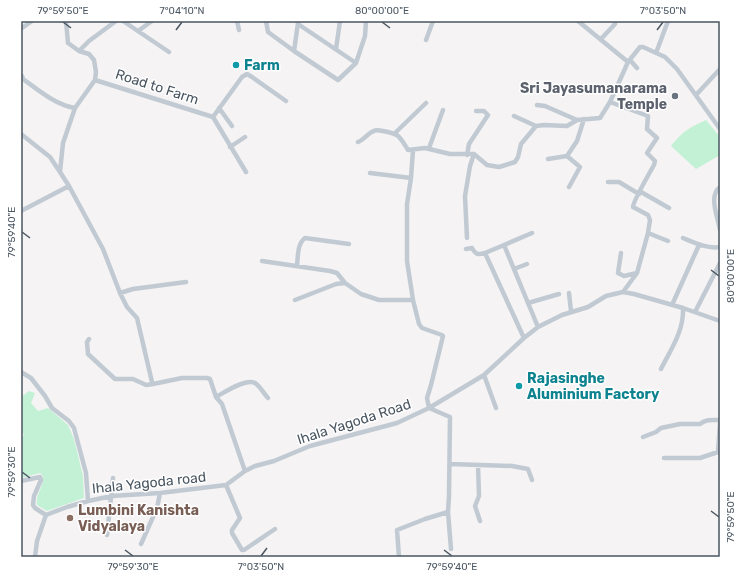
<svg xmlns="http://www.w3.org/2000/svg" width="741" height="578" viewBox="0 0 741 578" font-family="Rubik,sans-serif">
<rect width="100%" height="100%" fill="#f5f3f3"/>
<path fill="#c3f1d5" d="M706 120 720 137V155L696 169 671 146C683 131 689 128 706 120Z
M29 391 35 393 31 403 38 411 48 408 68 425 74 439 83 476 84 498 47 511 37 505C35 495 44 487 43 476L40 473 21 478V441L24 434 21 431V397Z"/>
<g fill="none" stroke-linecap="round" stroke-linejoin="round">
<path stroke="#c1cad2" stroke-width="4.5" d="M123 21 169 52
M237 21 239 30
M266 21 268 32 294 51 338 80 356 63 365 36 366 21
M578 21 628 62
M298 24 356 63
M22 28 32 21
M138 31 152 21
M601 39 615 24
M426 40 433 21
M336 49 340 21
M79 51 89 41 116 21
M294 51 298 23
M656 53 668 21
M630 60 637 68
M22 76 23 79C38 90 56 105 75 108
M95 80 213 117
M696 95 720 69
M610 102 648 116 647 129 657 138 647 153 655 161 654 165C650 172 633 202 633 207L648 215 650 220 648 233 668 241
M537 105 545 106 577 120
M219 108 232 126
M514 116 536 126
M213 117 242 77 247 74 252 77 286 101
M213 117 246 172
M395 133 426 103
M21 134 50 157 60 172
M358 142C365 139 369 132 374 131 377 129 380 131 383 131 400 134 399 136 408 150L425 148 450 154H474L487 165 499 167 515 162 518 157 521 144 536 126 544 125 567 126 577 120 600 118 610 102 628 62 640 47H643L665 57 677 69 720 129
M230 147 245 137
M429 148 443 110
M413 150 411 178 407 204V261L413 300 419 324 422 328 442 335 443 336 431 385 427 398 429 408 450 417 449 496 448 512 451 549
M467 155 469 144 488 115 484 111H476
M567 156 580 167 569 187
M548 159 567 156 577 141 584 119
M370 173 411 178
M608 182H619L639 194
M69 186 103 249 120 293 127 307 137 318 152 382 153 384 182 378H207L210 379 216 397 222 404 245 471
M720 187C708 195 718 218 720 230
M641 192 669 208
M21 211 69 186 60 172 63 143 75 108 95 80 96 72 94 60 89 54 79 51 68 43 66 21
M467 238 465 196 470 166 474 154
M683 238C695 243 707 249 720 247
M504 245 532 233
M466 249 472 248C476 255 478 255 485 253
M621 253 618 273 624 276 637 273
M262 261 330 271 337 273 345 283
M297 266C298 257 297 244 305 238L349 244
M514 269 527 264
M623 292 637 273 648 233
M120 293 133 289 186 282
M569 293 571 311
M295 300 336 284 345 283 361 294 379 300H413
M528 303 559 294
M672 305 699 245
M695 312 720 263
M524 338 485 253 504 245 538 327
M89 339 87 342 88 354 115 379H133L146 385 153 384
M661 369C671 349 684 331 683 308
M21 372 31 378 45 396 52 408 69 421 74 428 86 473 88 501
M484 375 496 408
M216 397C225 392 246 378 255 383 260 386 264 394 268 398
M643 437 656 432 661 428 680 424H700C706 419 713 420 720 420
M664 458H700L718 452 720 423
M450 464 512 466 528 469 532 480
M478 465 479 496 475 506 480 521
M21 481 40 477 41 480 34 496 33 505 35 508 46 515 67 507 88 501 112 496 160 493 226 485 245 471 255 466 274 461 310 446 397 423 429 408 484 375 524 338 538 327 562 315 588 307 606 296 623 292 634 294 683 308 720 321
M226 485 240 518 232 530V533L242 550H244L275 529
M107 535 113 478
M141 544 157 508 160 493
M35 557 37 541 46 515
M399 557 397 530 425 519 448 512"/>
</g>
<path fill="none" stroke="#4a5661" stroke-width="1.5" d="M63 22 71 28M382 22 390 28M176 30 182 22M657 30 663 22M22 232 30 238M711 270 719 276M22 472 30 478M711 511 719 517M125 550 133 556M444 550 452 556M261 556 267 548"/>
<g fill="#0f9aa8" stroke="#fff" stroke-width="1.5">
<circle cx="236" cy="65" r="4"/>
<circle cx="519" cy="386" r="4"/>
</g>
<circle fill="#6b7280" stroke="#fff" stroke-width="1.5" cx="675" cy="96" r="4"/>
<circle fill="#8d6e63" stroke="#fff" stroke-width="1.5" cx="70" cy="518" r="4"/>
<g text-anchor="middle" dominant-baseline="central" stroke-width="3" stroke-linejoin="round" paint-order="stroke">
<g font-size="14" font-weight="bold" fill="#0d838f" stroke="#fff" text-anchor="start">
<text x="244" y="65">Farm</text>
<text x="527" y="378">Rajasinghe<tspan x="527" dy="16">Aluminium Factory</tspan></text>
</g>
<g font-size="14" fill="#4a5661" stroke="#fff">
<text transform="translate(157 87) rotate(18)">Road to Farm</text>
<text transform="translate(354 422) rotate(-18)">Ihala Yagoda Road</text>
<text transform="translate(149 483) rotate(-6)">Ihala Yagoda road</text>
</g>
<g font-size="14" font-weight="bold" fill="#5b616d" stroke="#fff" text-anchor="end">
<text x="667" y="88">Sri Jayasumanarama<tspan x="667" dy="16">Temple</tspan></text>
</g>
<g font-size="14" font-weight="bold" fill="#785e54" stroke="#fff" text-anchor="start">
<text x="78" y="510">Lumbini Kanishta<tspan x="78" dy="16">Vidyalaya</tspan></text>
</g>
</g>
<rect width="741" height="578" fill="none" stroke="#ffffff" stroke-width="44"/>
<rect x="22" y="22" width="697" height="534" fill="none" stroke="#4a5661" stroke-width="1.5"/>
<g font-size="10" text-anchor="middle" fill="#4a5661">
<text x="63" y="14">79°59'50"E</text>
<text x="182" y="14">7°04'10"N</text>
<text x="382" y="14">80°00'00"E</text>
<text x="663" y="14">7°03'50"N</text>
<text transform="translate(11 232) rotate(-90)" y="4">79°59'40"E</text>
<text transform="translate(730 276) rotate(-90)" y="4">80°00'00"E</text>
<text transform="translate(11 472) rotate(-90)" y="4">79°59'30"E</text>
<text transform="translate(730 517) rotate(-90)" y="4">79°59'50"E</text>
<text x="133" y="570">79°59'30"E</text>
<text x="261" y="570">7°03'50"N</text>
<text x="452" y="570">79°59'40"E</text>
</g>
</svg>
